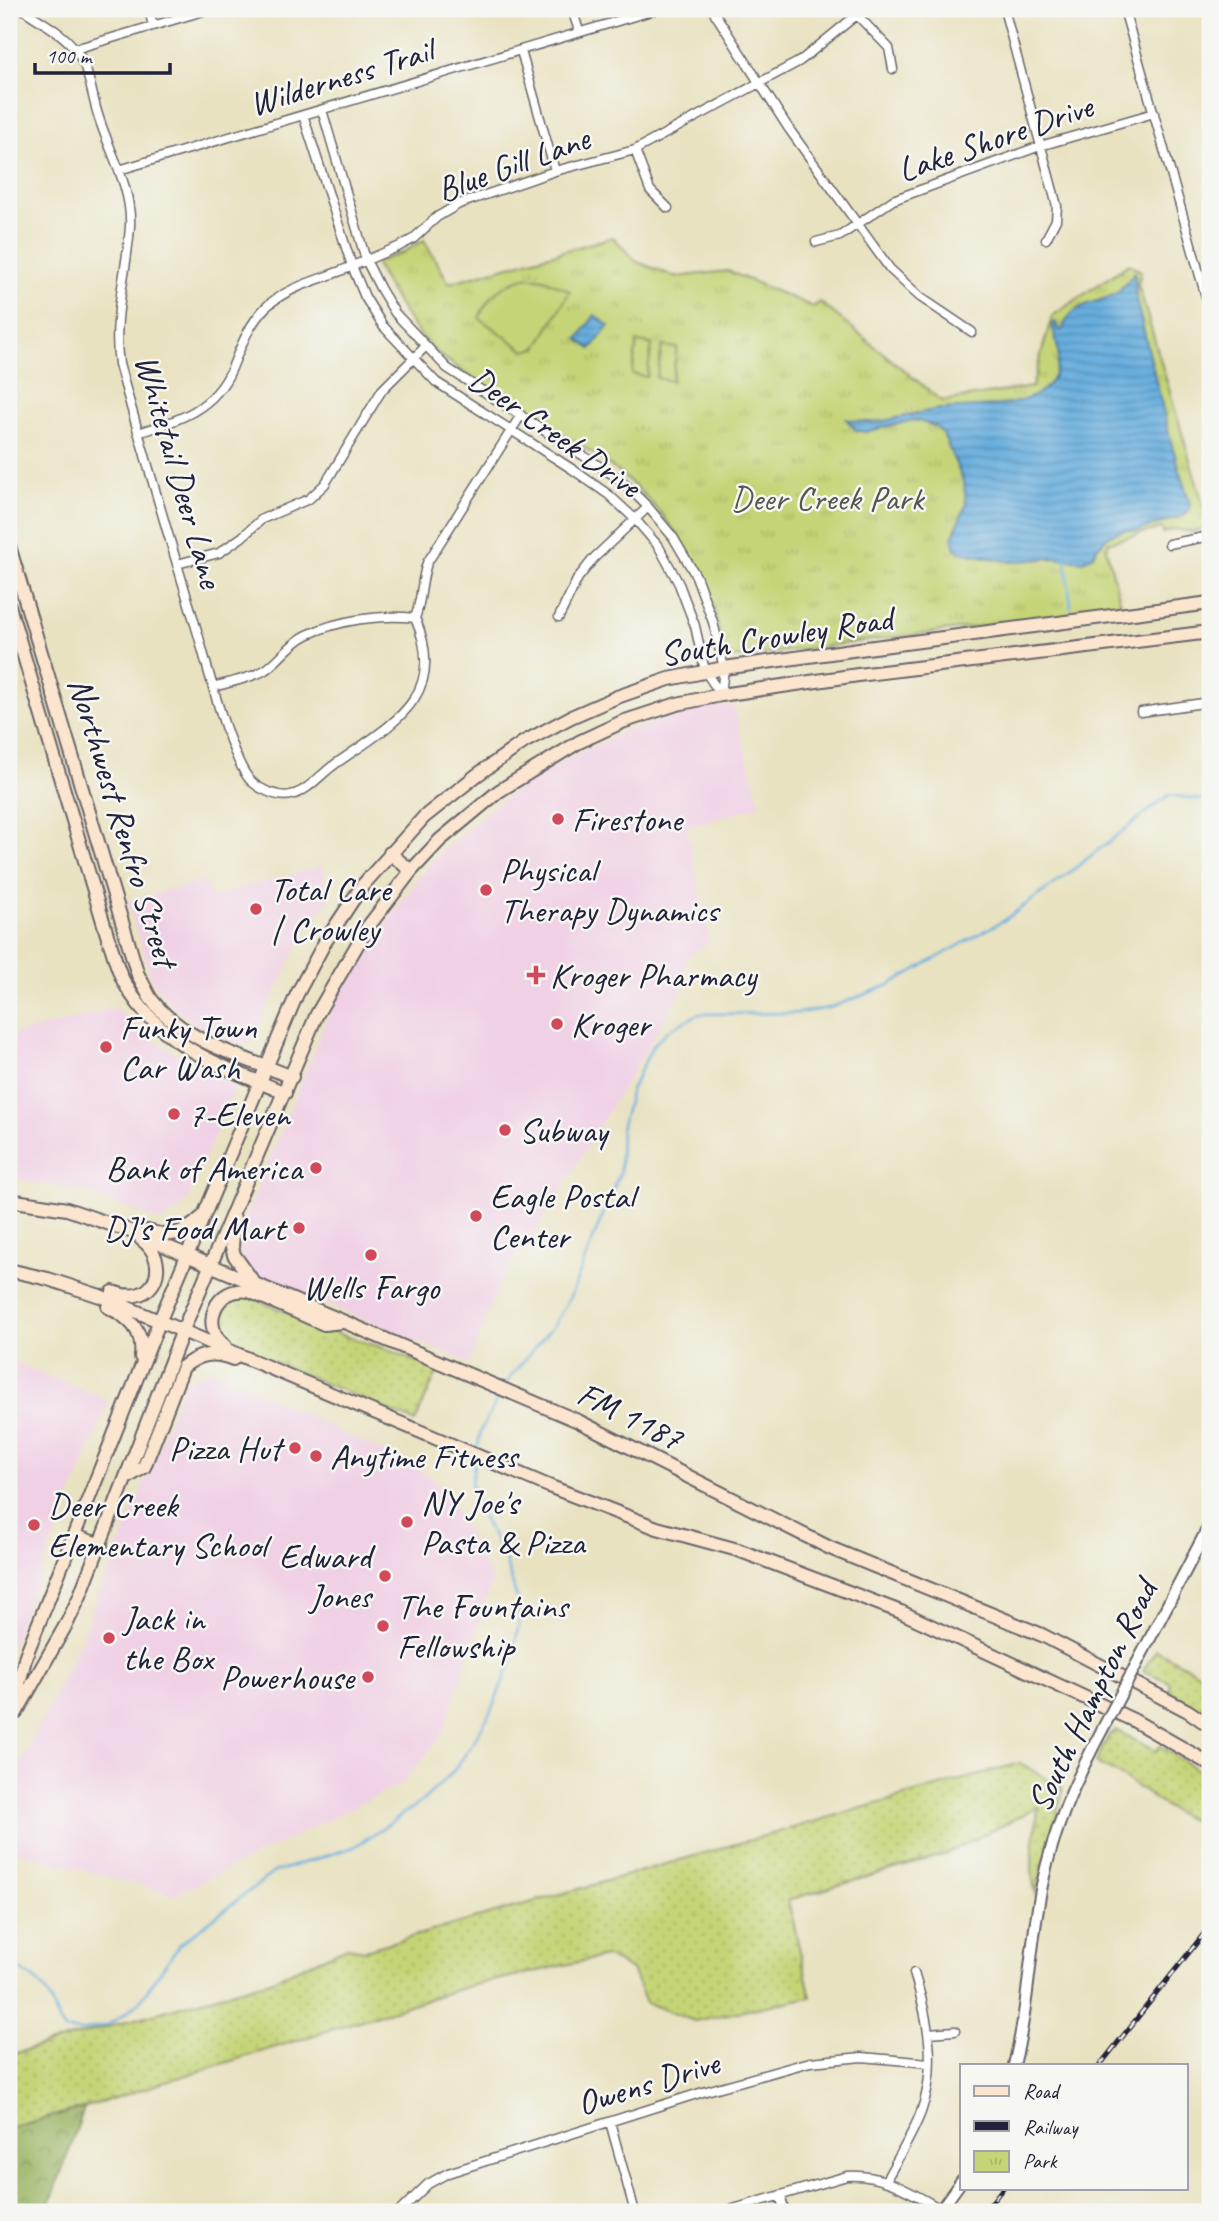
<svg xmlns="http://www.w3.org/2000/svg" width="1219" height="2221" viewBox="0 0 1219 2221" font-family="Caveat,sans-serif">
<defs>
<pattern id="grass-dots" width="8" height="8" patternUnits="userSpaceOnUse" patternTransform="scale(1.75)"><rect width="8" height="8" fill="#c5d476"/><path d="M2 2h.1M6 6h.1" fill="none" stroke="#a9b667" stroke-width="1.8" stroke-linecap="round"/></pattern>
<pattern id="forest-crowns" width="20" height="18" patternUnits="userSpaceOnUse" patternTransform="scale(1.75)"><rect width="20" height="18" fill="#9cb667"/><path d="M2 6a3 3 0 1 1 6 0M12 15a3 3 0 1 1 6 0" fill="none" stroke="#7f9456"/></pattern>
<pattern id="park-tufts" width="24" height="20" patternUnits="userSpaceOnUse" patternTransform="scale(1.75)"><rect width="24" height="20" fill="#c5d476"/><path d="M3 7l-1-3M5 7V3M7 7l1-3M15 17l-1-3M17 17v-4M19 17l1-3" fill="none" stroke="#a9b667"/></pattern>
<pattern id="water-rules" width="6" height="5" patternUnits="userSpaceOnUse" patternTransform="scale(1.75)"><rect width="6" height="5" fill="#67aede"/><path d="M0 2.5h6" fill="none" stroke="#548db5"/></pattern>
</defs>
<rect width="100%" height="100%" fill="#f6f6f2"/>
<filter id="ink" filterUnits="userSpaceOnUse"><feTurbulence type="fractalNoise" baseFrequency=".0143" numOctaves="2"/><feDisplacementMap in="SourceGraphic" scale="14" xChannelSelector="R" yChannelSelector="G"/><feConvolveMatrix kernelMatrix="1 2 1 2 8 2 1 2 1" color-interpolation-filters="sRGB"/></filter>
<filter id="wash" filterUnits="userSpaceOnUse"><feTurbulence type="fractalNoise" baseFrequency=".00686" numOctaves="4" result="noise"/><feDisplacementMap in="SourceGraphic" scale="28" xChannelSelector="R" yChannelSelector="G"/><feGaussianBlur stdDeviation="1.57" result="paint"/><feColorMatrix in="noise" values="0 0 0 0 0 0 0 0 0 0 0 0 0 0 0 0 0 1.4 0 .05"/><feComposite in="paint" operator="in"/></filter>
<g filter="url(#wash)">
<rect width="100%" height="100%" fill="#e9e2c1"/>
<path fill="#f0d0e5" d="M704 706H733L760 805 687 828 710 941 687 958 682 990 535 1233 501 1279 469 1363 252 1273 242 1261 238 1245 242 1226 332 1006 369 945 430 863 492 807 530 780 571 757 626 731Z
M322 866 330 900 308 926 251 1040 238 1044 206 1032 173 1007 152 980 127 901 205 881 211 897Z
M116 1008 156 1042 234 1088 187 1202 162 1222 85 1192 9 1177V1036Z
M9 1360 109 1401 9 1650Z
M213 1370 421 1471 444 1487 492 1581 442 1735 403 1783 174 1895 9 1849V1788L75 1653 185 1381Z"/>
<path fill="url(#grass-dots)" stroke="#747b58" stroke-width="2" d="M239 1295 255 1299 344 1336 384 1348 438 1370 415 1422 224 1340C216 1320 214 1303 239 1295Z
M1156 1650 1210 1679V1715L1170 1691V1682L1143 1671Z
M1115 1730 1156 1751 1160 1746 1210 1778V1827C1174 1817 1146 1792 1115 1772 1108 1768 1101 1767 1096 1762L1110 1733 1113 1734Z
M1020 1763 1062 1788V1794L1036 1893C1027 1865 1036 1836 1038 1807L946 1854 788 1900 811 1997 694 2021 646 2003 632 1970 606 1956 469 1986 83 2108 9 2128V2055L273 1980 347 1947 365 1950Z"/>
<path fill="url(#forest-crowns)" stroke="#5f6c51" stroke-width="2" d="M84 2108 47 2212H9V2128Z"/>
<path fill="url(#park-tufts)" stroke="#747b58" stroke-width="2" d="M613 237 637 262 676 277 728 271 813 307 820 302 942 401 1032 387 1052 316 1129 264 1141 271 1138 284 1210 528 1192 532 1174 529 1163 533 1162 528 1109 542 1106 548 1122 608 734 658C720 650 718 621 713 606 700 567 678 532 650 501 598 445 523 417 462 371 452 363 438 355 429 345 407 321 391 294 376 265V262L402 253 424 240 449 283Z"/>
<path fill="#c5d476" stroke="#747b58" stroke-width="2" d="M529 277 544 279 570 291 537 348 525 351 479 318C488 294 505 282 529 277Z
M637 342 652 344 647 377 632 374Z
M662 346 677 348 672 381 657 378Z"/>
<path fill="url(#water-rules)" stroke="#44688c" stroke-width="2" d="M1135 272 1136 299 1171 442 1190 504 1189 511 1183 516 1137 531 1125 530 1110 535 1097 548 1092 557 1083 561 1052 558 1011 562 960 552 954 547 953 536 966 505 964 483 943 434 935 426 914 420 865 432 856 430 846 419C881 428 901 414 935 410 975 404 1063 416 1058 351 1057 342 1054 333 1052 324L1055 322 1059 330H1062C1072 303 1088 306 1111 296 1120 292 1128 280 1135 272Z
M595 315 609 326 591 349 578 339Z"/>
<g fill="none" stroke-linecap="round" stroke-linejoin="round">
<path stroke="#67aede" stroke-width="2.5" d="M1066 559 1071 608
M505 1387 511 1376 554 1325 570 1297 620 1172 621 1129 631 1090 652 1047 667 1031 699 1014 800 1013 829 1008 887 986 1006 919 1061 879 1169 795 1210 801
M477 1450 481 1430 501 1393
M9 1964C22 1971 41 1981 48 1995 54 2007 56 2019 65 2030L80 2031 107 2025 123 2015 139 2002 180 1944 274 1872 354 1847 421 1802 452 1773 471 1746 490 1713 512 1660 519 1623 518 1602 506 1562 482 1516 471 1483 475 1460"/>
</g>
</g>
<g filter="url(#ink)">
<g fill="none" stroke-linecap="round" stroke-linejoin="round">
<g stroke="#68656a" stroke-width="11">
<path id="minor" d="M23 9C39 21 62 32 74 48 90 67 91 95 99 118 110 153 132 188 130 226 127 273 112 318 119 364 144 455 171 544 198 634 207 665 231 763 252 782 261 790 279 798 291 795 307 792 321 774 334 765 390 725 450 698 415 618 422 600 421 581 427 563L521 415
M149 9 153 26
M572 9 579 31
M712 9 789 129 890 269 920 297 972 332
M1004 9 1057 206 1056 220 1046 239
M1124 9 1210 311
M857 15 889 48 893 69
M75 49 210 9
M521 51 555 171
M322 110 366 260 380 288 395 313 447 368 621 480 648 507 673 537 696 576 713 622 724 668 721 695
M303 115 352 266 365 297 383 326 436 382 572 469 609 495 635 519 659 547 679 584 695 626 705 671 721 695
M635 150 650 190 668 208
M119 170 658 9
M816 242 840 236 893 200 1040 146 1154 113
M138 433C178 421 215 409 232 368 241 346 249 324 266 307 285 289 314 281 338 272 358 264 378 255 398 247L413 239 437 217 459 204 555 171 635 150 800 61 864 9
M1169 544 1210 536
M177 564 219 553 242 537 262 519 309 499 325 484 382 390 425 347
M559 617 578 578 594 558 648 507
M213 687C230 682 250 679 265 670 280 660 290 643 307 635 338 620 381 614 415 618
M1141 712 1210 702
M929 2033 955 2031
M610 2122 635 2212
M886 2180C898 2158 912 2136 921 2112 938 2066 928 2018 914 1973
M780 2195 785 2212
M399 2212 428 2184 448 2173 703 2092 810 2062 862 2057 929 2063
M723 2212 847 2176C882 2173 911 2193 941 2209"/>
</g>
<g stroke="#68656a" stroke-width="14">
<path id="tertiary" d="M1135 1667 1210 1524
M1014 2065C1029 2006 1030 1944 1042 1885 1054 1828 1075 1781 1102 1730
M939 2212 962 2180"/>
</g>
<g stroke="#68656a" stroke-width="16">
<path id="secondary" d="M9 546 138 975C143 983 146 991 151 999 183 1042 244 1057 292 1077
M9 606 108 938C114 953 117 970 125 984 161 1047 222 1066 285 1093
M390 853 411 871
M9 1200 67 1209 130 1231 578 1421 830 1548 1042 1635 1188 1711 1210 1726
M234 1218 232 1247 234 1255 252 1280
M148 1231C169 1238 185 1234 201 1218
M9 1270 48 1279 100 1296 551 1487 657 1528 738 1550 901 1612 1133 1720 1210 1764
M113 1292C156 1309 172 1261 141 1239
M108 1307C130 1318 144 1330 141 1357
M225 1346C199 1326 216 1285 249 1291L324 1324 342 1322
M128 1477 144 1467 183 1367C199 1354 213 1351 233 1359
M75 1536 101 1545
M16 1713 67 1623 79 1598 183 1330 317 1014 367 928 411 871 440 840 499 791 579 742 622 722 677 704 721 695 858 675 1210 632
M9 1724 26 1655 160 1320 297 994 325 942 362 886 424 817 477 775 524 742 571 717 617 697 669 679 724 668 859 649 1210 603"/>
</g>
<use href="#minor" stroke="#fff" stroke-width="8"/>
<use href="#tertiary" stroke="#fff" stroke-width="10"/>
<use href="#secondary" stroke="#fce5cf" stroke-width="12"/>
<g stroke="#22223b" stroke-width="5">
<path id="rail" d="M1100 2065 1210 1926
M984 2212 1003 2188"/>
</g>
<use href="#rail" stroke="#f6f6f2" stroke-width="2.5" stroke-dasharray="8" stroke-linecap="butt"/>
<g stroke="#68656a" stroke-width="14" stroke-linecap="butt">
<path id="tertiary-bridge" d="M1102 1730 1135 1667"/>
</g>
<use href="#tertiary-bridge" stroke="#fff" stroke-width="10"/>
</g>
</g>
<g fill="#d1495b" stroke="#f6f6f2" stroke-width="2.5">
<circle cx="558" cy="819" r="7"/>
<circle cx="486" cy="890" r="7"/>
<circle cx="256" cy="909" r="7"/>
<path d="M532.5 964.5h7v7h7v7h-7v7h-7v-7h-7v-7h7z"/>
<circle cx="557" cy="1024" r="7"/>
<circle cx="106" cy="1047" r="7"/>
<circle cx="174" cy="1114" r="7"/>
<circle cx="505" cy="1130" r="7"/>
<circle cx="316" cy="1168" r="7"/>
<circle cx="476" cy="1216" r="7"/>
<circle cx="299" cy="1228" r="7"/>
<circle cx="371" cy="1255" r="7"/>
<circle cx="295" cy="1448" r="7"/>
<circle cx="316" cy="1456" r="7"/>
<circle cx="407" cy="1522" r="7"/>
<circle cx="34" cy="1525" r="7"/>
<circle cx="385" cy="1576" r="7"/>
<circle cx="383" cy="1626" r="7"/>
<circle cx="109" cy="1638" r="7"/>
<circle cx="368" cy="1677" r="7"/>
</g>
<g text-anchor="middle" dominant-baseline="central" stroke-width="5" stroke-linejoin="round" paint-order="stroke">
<g font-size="35" fill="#22223b" stroke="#f6f6f2">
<text transform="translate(341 77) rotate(-17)">Wilderness Trail</text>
<text transform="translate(995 138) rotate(-19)">Lake Shore Drive</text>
<text transform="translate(513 164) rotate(-20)">Blue Gill Lane</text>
<text transform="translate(555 432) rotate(35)">Deer Creek Drive</text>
<text transform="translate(179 471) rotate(74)">Whitetail Deer Lane</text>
<text transform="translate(776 636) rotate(-9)">South Crowley Road</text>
<text transform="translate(123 822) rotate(73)">Northwest Renfro Street</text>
<text transform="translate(630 1416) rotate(26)">FM 1187</text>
<text transform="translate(1092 1696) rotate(-64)">South Hampton Road</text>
<text transform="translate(648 2083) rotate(-17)">Owens Drive</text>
</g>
<g font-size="35" fill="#53574d" stroke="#f6f6f2">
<text x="827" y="498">Deer Creek Park</text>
</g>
<g font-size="35" fill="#22223b" stroke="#f6f6f2" text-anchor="start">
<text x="572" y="819">Firestone</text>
<text x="500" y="870">Physical<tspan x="500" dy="40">Therapy Dynamics</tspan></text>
<text x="270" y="889">Total Care<tspan x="270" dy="40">| Crowley</tspan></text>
<text x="550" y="975">Kroger Pharmacy</text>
<text x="571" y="1024">Kroger</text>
<text x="120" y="1027">Funky Town<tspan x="120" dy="40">Car Wash</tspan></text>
<text x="188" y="1114">7-Eleven</text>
<text x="519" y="1130">Subway</text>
<text x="302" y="1168" text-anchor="end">Bank of America</text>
<text x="490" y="1196">Eagle Postal<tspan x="490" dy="40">Center</tspan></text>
<text x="285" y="1228" text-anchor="end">DJ's Food Mart</text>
<text x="371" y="1287" text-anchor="middle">Wells Fargo</text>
<text x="281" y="1448" text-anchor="end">Pizza Hut</text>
<text x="330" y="1456">Anytime Fitness</text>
<text x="421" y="1502">NY Joe's<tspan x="421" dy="40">Pasta &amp; Pizza</tspan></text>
<text x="48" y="1505">Deer Creek<tspan x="48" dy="40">Elementary School</tspan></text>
<text x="371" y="1556" text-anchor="end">Edward<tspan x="371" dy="40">Jones</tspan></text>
<text x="397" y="1606">The Fountains<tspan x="397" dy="40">Fellowship</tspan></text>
<text x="123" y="1618">Jack in<tspan x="123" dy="40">the Box</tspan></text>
<text x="354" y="1677" text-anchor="end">Powerhouse</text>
</g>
</g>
<rect width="1219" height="2221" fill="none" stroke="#f6f6f2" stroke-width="35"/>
<rect x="960" y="2064" width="228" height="126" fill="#f6f6f2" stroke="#a1a1a9" stroke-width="2"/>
<rect x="974" y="2086" width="35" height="10" fill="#fce5cf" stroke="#a1a1a9" stroke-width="2"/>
<text x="1023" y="2098" font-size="21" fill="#22223b">Road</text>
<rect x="974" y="2121" width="35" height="10" fill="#22223b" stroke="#a1a1a9" stroke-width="2"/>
<text x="1023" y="2134" font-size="21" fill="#22223b">Railway</text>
<rect x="974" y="2151" width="35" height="21" fill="url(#park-tufts)" stroke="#a1a1a9" stroke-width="2"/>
<text x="1023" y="2168" font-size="21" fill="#22223b">Park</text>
<path d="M35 63v10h135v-10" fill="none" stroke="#22223b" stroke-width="3.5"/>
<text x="46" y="63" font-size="21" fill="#22223b" stroke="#f6f6f2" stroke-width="5" paint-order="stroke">100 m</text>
</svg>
